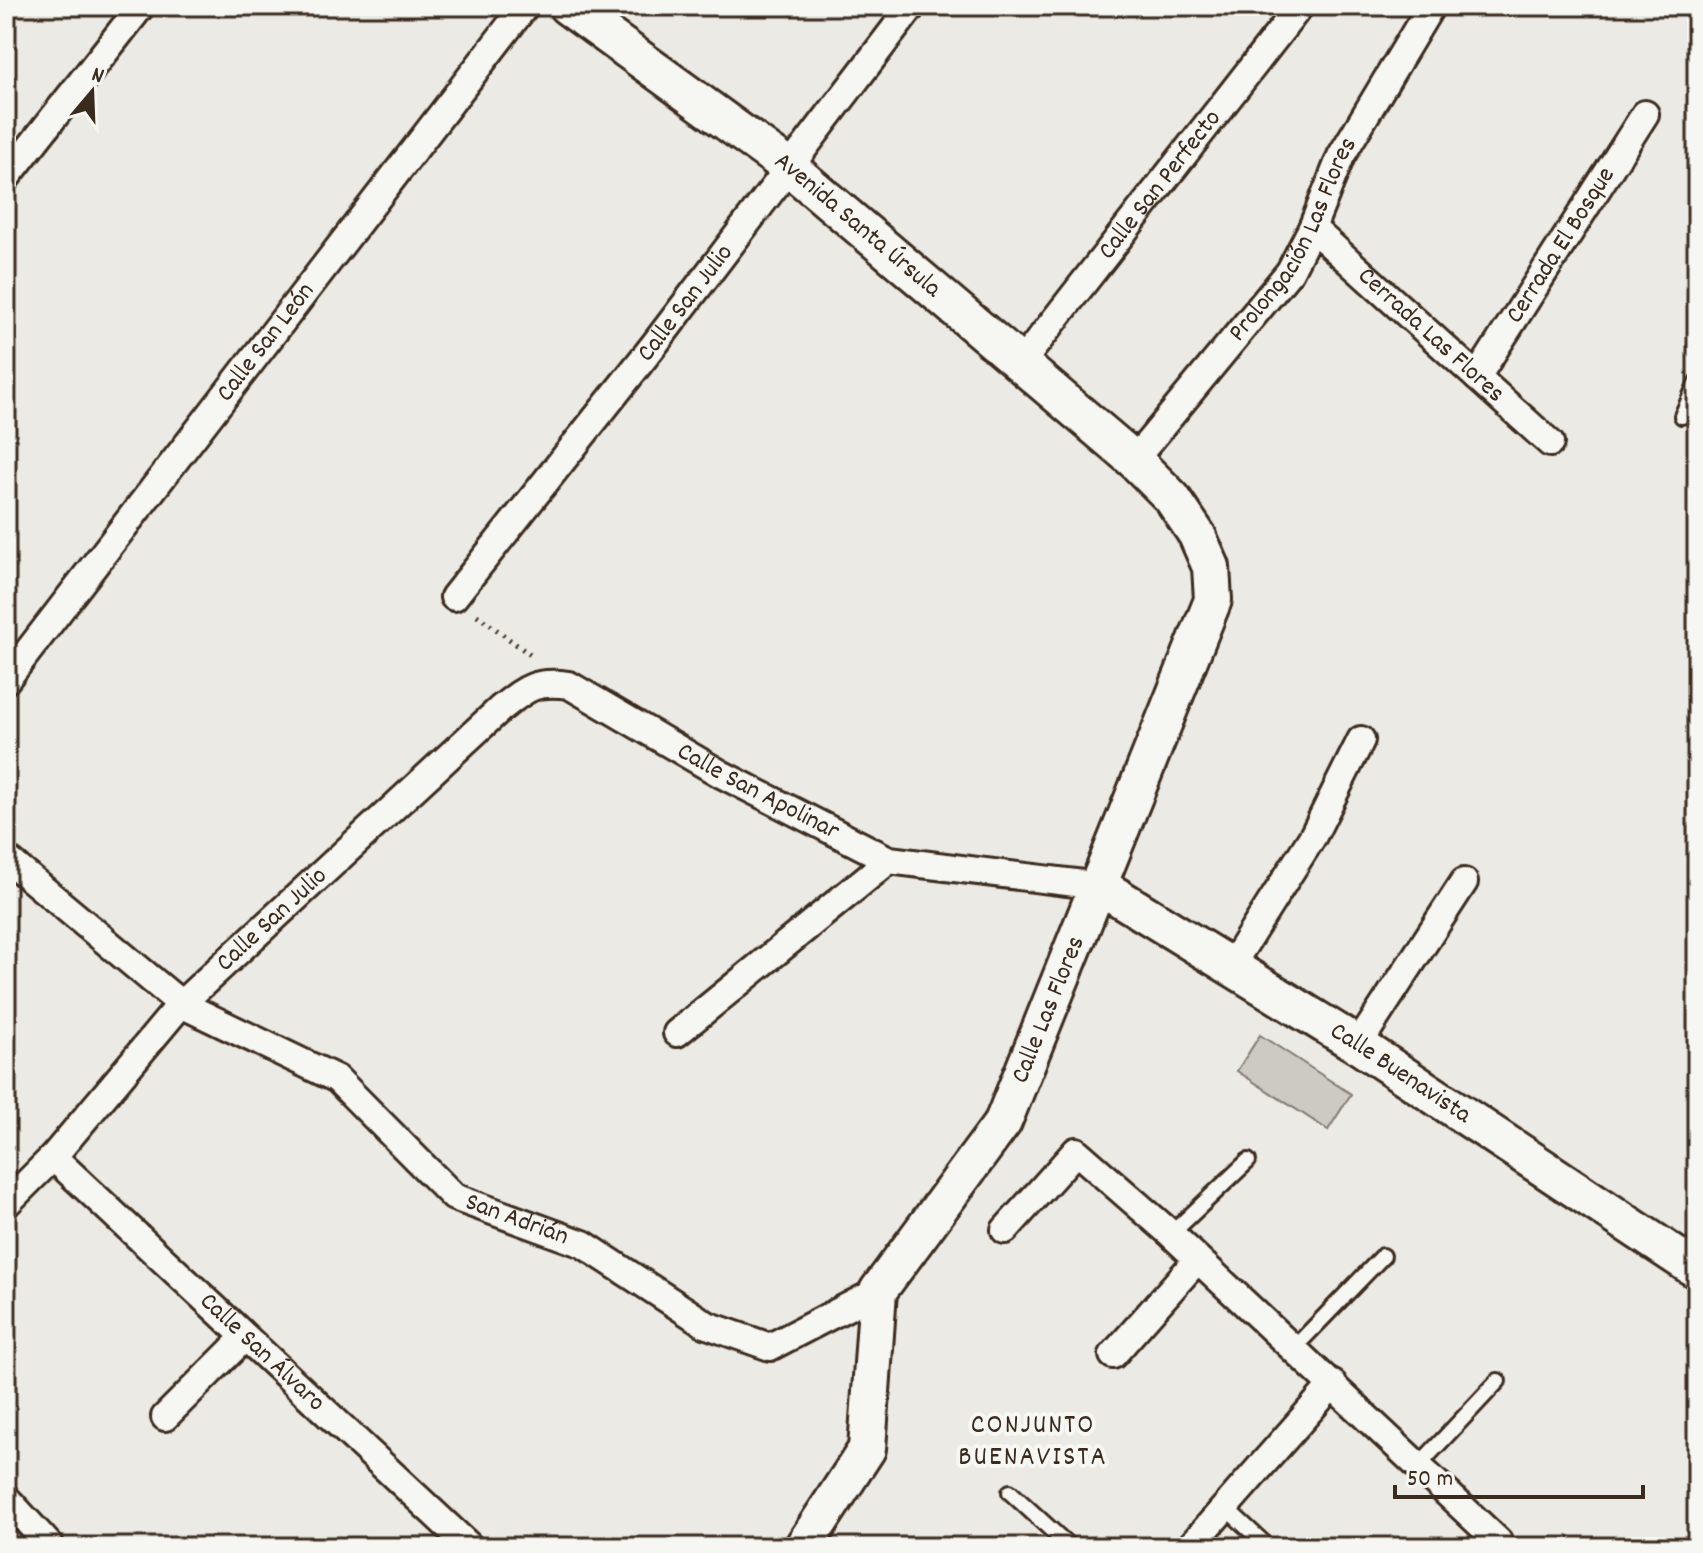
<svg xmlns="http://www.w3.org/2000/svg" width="1703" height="1553" viewBox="0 0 1703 1553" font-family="Dekko,sans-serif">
<rect width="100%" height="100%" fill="#ebeae5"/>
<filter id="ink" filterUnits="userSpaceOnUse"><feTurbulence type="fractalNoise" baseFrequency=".0125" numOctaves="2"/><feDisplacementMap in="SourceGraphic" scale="16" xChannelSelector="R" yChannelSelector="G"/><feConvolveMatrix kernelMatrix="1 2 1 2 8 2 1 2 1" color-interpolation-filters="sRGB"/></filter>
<g filter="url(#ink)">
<path fill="#cdcac4" stroke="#847a71" stroke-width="2" d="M1260 1035 1351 1094 1328 1130 1237 1071Z"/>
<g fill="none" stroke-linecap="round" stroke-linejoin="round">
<g stroke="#3b2a1e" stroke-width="20">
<path id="lane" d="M1682 416 1697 382
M1171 1234 1248 1161
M1294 1348 1383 1256
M1419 1465 1498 1381
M1010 1492 1070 1547
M1227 1509 1268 1547"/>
</g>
<g stroke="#3b2a1e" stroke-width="32">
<g id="street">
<path d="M6 178 141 6"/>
<path id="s1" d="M1312 228 1550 443"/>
<path id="s2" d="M1021 363 1300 6"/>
<path id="s3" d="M1477 377 1645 114"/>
<path id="s4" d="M1134 460 1290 271 1312 228 1341 156 1431 6"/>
<path id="s5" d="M454 597 654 345 912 6"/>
<path id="s6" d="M6 680 525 6"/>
<path id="s7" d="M6 858 181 1004 337 1079 454 1197 583 1244 707 1325 770 1347 878 1291"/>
<path d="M1232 964 1313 836 1361 740"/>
<path d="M677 1033 889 860"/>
<path d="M1358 1045 1464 882"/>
<path id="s8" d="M53 1157 470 1547"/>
<path id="s9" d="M6 1204 53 1157 181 1004 500 709C527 688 535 680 569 685L721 774 889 860 1100 886"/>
<path d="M1005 1230 1076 1151 1171 1234 1498 1541"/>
<path d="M1113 1355 1197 1260"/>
<path d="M165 1417 244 1338"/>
<path d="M6 1498 51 1547"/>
<path d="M1190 1547 1333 1384"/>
</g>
</g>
<g stroke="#3b2a1e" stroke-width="42">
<g id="secondary">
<path id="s10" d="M567 6 790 168 1134 460 1172 498 1197 535 1211 567 1213 600 1003 1122 878 1291 867 1449 803 1547"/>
<path id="s11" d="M1100 886 1358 1045 1697 1270"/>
</g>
</g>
<path stroke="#3b2a1e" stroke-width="5" stroke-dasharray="2 6" stroke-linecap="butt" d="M477 615 533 657"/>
<use href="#lane" stroke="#f6f6f2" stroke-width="14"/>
<use href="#street" stroke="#f6f6f2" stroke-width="26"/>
<use href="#secondary" stroke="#f6f6f2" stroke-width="36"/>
</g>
</g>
<g text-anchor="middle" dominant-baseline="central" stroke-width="8" stroke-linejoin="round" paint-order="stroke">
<g font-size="26" fill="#3b2a1e" stroke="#f6f6f2">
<text stroke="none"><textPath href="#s2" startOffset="226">Calle San Perfecto</textPath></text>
<text stroke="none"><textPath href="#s10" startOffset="364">Avenida Santa Úrsula</textPath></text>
<text stroke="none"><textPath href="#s4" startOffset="274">Prolongación Las Flores</textPath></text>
<text stroke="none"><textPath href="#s3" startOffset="156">Cerrada El Bosque</textPath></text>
<text stroke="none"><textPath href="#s5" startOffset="374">Calle San Julio</textPath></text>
<text stroke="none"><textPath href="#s1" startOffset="160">Cerrada Las Flores</textPath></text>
<text stroke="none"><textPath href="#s6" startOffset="426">Calle San León</textPath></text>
<text stroke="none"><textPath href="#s9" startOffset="994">Calle San Apolinar</textPath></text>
<text stroke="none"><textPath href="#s9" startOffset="390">Calle San Julio</textPath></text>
<text transform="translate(1049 1010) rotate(-68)">Calle Las Flores</text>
<text stroke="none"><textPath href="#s11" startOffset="354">Calle Buenavista</textPath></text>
<text stroke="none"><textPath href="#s7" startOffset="634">San Adrián</textPath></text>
<text stroke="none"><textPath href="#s8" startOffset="286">Calle San Álvaro</textPath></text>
</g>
<g font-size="28" letter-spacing="2" fill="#3b2a1e" stroke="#f6f6f2">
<text x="1033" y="1427">CONJUNTO<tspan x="1033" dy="32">BUENAVISTA</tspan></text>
</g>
</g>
<rect width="1703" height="1553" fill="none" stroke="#f6f6f2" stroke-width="32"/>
<rect x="16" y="16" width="1671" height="1521" fill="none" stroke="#3b2a1e" stroke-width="3" filter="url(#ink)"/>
<g transform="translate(92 92) rotate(19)" stroke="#f6f6f2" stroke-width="6" paint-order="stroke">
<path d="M0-6L14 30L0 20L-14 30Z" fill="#3b2a1e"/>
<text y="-12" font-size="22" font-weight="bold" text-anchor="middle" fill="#3b2a1e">N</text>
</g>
<path d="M1395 1485v12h248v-12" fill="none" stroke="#3b2a1e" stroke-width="4"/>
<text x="1407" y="1485" font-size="24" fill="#3b2a1e" stroke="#f6f6f2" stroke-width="6" paint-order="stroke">50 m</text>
</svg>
